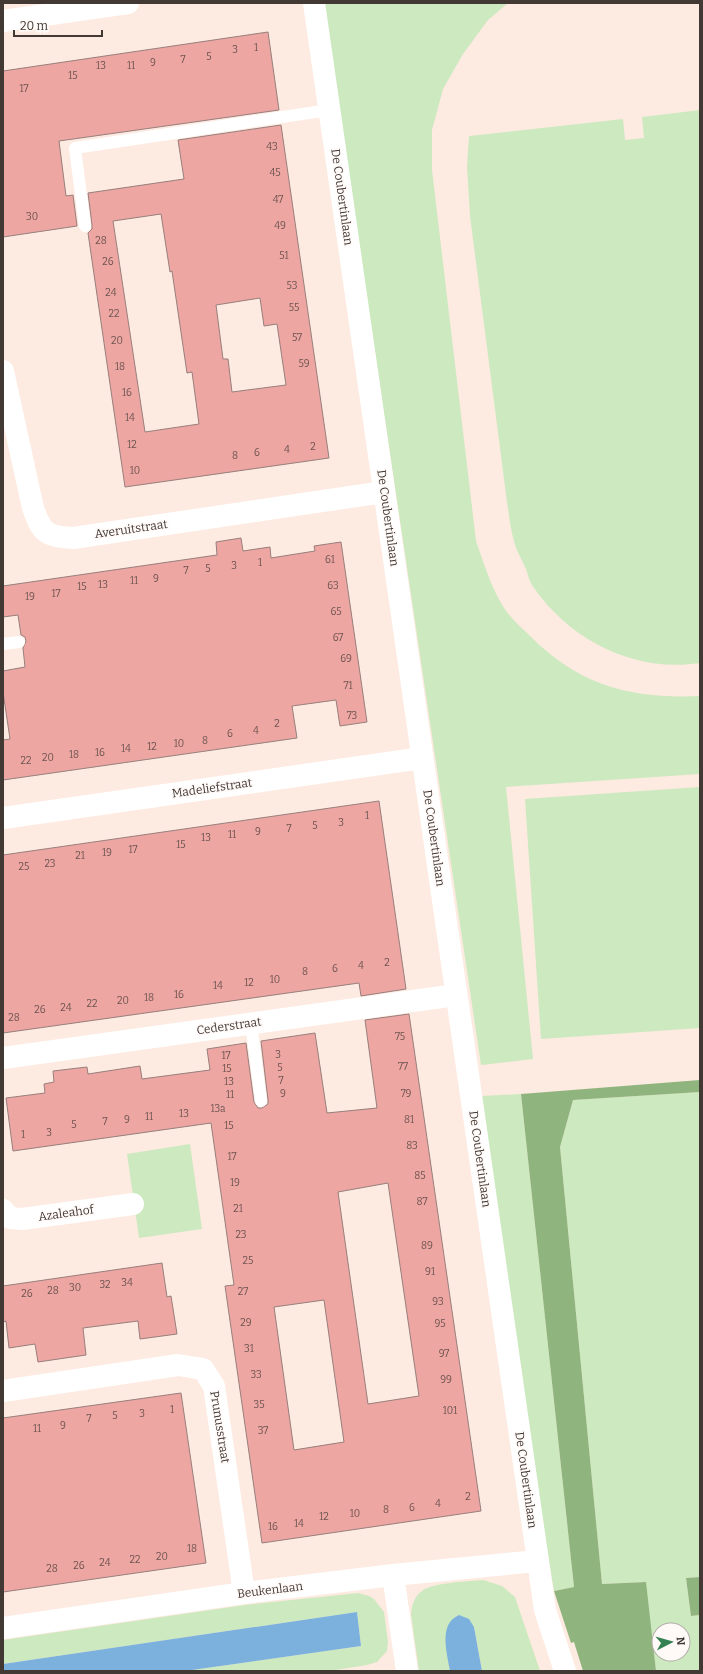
<svg xmlns="http://www.w3.org/2000/svg" width="703" height="1674" viewBox="0 0 703 1674" font-family="Bitter,serif">
<rect width="100%" height="100%" fill="#fdeae0"/>
<path fill="#cde9c0" fill-rule="evenodd" d="M323 3H508L488 20 463 54 443 89 432 130V170L476 541C484 564 491 587 504 608 511 619 522 628 531 637 580 686 632 699 700 696V774L506 787 533 1059 481 1065Z
M700 110V663C635 673 571 641 534 588 530 583 528 575 526 569 522 560 516 550 514 541 510 528 509 514 507 502L470 216 467 167 469 136 623 119 625 140 644 138 642 117Z
M700 787V1028L541 1039 525 799Z
M700 1092V1577L686 1578 691 1616 700 1615V1671H656L645 1582 602 1584 560 1147 573 1100ZM659 1630H683V1654H659Z
M521 1094 574 1587 554 1591 540 1506 482 1096Z
M190 1144 202 1229 139 1238 127 1154Z
M483 1580 502 1586 515 1597 540 1671H482L474 1627 446 1643 450 1671H419L411 1614C412 1605 414 1597 422 1591 431 1583 469 1581 483 1580Z
M358 1593 369 1596 374 1599 384 1612 388 1642 387 1651 377 1662 367 1665 329 1671H185L361 1646 357 1612 3 1664V1640L245 1605Z"/>
<path fill="#90b47e" d="M700 1080V1092L573 1100 560 1147 602 1584 646 1582 656 1671H583L574 1642 571 1643 554 1591 574 1587 521 1094Z
M700 1577V1615L691 1616 686 1578Z"/>
<path fill="#7cb1dd" d="M357 1612 361 1646 185 1671H3V1664Z
M459 1615 469 1619 474 1627 482 1671H450C447 1653 438 1624 459 1615Z"/>
<path fill="#eda6a2" stroke="#977f7d" fill-rule="evenodd" d="M268 32 279 110 59 141 66 196 73 195 77 226 3 237V71Z
M281 125 329 458 125 487 88 233 92 229V225L88 193 184 179 178 140ZM161 214 170 272 172 271 187 373 192 372 199 424 145 432 113 221ZM260 298 264 326 277 324 286 385 232 392 228 359H223L216 305Z
M241 538 243 551 270 547 271 558 315 551 314 546 341 542 367 722 340 726 336 700 292 706 297 738 3 780V740L10 739 3 692V671L25 667 23 648 26 641 25 637 21 635 18 615 3 617V586L217 555 216 542Z
M379 801 406 989 361 996 359 983 3 1033V855Z
M409 1014 481 1511 262 1543 225 1286 234 1285 211 1123 13 1151 6 1098 45 1093 44 1084 54 1082 53 1071 87 1067 88 1074 140 1066 142 1079 210 1070 207 1049 246 1043 254 1102 258 1108H262L268 1104V1100L261 1041 315 1033 327 1113 377 1108 365 1020ZM388 1183 419 1396 368 1404 338 1192ZM324 1300 344 1442 294 1450 274 1307Z
M162 1263 167 1297 171 1296 177 1334 140 1339 138 1321 83 1328 86 1355 38 1362 35 1344 9 1348 6 1321 3 1322V1286Z
M181 1393 206 1563 3 1592V1418Z"/>
<g fill="none" stroke-linecap="round" stroke-linejoin="round">
<path stroke="#fff" stroke-width="12" d="M85 226 75 148 329 110
M3 644 19 642
M251 1023 261 1101"/>
<path stroke="#fff" stroke-width="22" d="M314 3 545 1610 565 1671
M3 21 128 3
M3 371 33 508C42 533 45 536 73 538L384 492
M3 818 422 758
M3 1058 456 995
M3 1210 10 1218 22 1219 133 1204
M3 1391 178 1365 203 1369 214 1386 244 1593
M393 1575 407 1671
M3 1628 244 1593 393 1575 537 1561"/>
</g>
<g text-anchor="middle" dominant-baseline="central" stroke-width="3" stroke-linejoin="round" paint-order="stroke">
<g font-size="10" fill="#6d5450">
<text x="256" y="48">1</text>
<text x="235" y="50">3</text>
<text x="209" y="57">5</text>
<text x="183" y="60">7</text>
<text x="153" y="63">9</text>
<text x="101" y="66">13</text>
<text x="131" y="66">11</text>
<text x="73" y="76">15</text>
<text x="24" y="89">17</text>
<text x="272" y="147">43</text>
<text x="275" y="173">45</text>
<text x="278" y="200">47</text>
<text x="32" y="217">30</text>
<text x="280" y="226">49</text>
<text x="101" y="241">28</text>
<text x="284" y="256">51</text>
<text x="108" y="262">26</text>
<text x="292" y="286">53</text>
<text x="111" y="293">24</text>
<text x="294" y="308">55</text>
<text x="114" y="314">22</text>
<text x="297" y="338">57</text>
<text x="117" y="341">20</text>
<text x="304" y="364">59</text>
<text x="120" y="367">18</text>
<text x="127" y="393">16</text>
<text x="130" y="418">14</text>
<text x="132" y="445">12</text>
<text x="313" y="447">2</text>
<text x="287" y="450">4</text>
<text x="257" y="453">6</text>
<text x="235" y="456">8</text>
<text x="135" y="471">10</text>
<text x="330" y="560">61</text>
<text x="260" y="563">1</text>
<text x="234" y="566">3</text>
<text x="208" y="569">5</text>
<text x="186" y="571">7</text>
<text x="156" y="579">9</text>
<text x="134" y="581">11</text>
<text x="103" y="585">13</text>
<text x="333" y="586">63</text>
<text x="82" y="587">15</text>
<text x="56" y="594">17</text>
<text x="30" y="597">19</text>
<text x="336" y="612">65</text>
<text x="338" y="638">67</text>
<text x="346" y="659">69</text>
<text x="348" y="686">71</text>
<text x="352" y="716">73</text>
<text x="277" y="724">2</text>
<text x="256" y="731">4</text>
<text x="230" y="734">6</text>
<text x="205" y="741">8</text>
<text x="179" y="744">10</text>
<text x="152" y="747">12</text>
<text x="126" y="749">14</text>
<text x="100" y="753">16</text>
<text x="74" y="755">18</text>
<text x="48" y="758">20</text>
<text x="26" y="761">22</text>
<text x="367" y="816">1</text>
<text x="341" y="823">3</text>
<text x="315" y="826">5</text>
<text x="289" y="829">7</text>
<text x="258" y="832">9</text>
<text x="232" y="835">11</text>
<text x="206" y="838">13</text>
<text x="181" y="845">15</text>
<text x="133" y="850">17</text>
<text x="107" y="853">19</text>
<text x="80" y="856">21</text>
<text x="50" y="864">23</text>
<text x="24" y="867">25</text>
<text x="387" y="963">2</text>
<text x="361" y="966">4</text>
<text x="335" y="969">6</text>
<text x="305" y="972">8</text>
<text x="275" y="980">10</text>
<text x="249" y="983">12</text>
<text x="218" y="986">14</text>
<text x="179" y="995">16</text>
<text x="149" y="998">18</text>
<text x="123" y="1001">20</text>
<text x="92" y="1004">22</text>
<text x="66" y="1008">24</text>
<text x="40" y="1010">26</text>
<text x="14" y="1018">28</text>
<text x="400" y="1037">75</text>
<text x="278" y="1055">3</text>
<text x="226" y="1056">17</text>
<text x="403" y="1067">77</text>
<text x="280" y="1068">5</text>
<text x="227" y="1069">15</text>
<text x="281" y="1081">7</text>
<text x="229" y="1082">13</text>
<text x="283" y="1094">9</text>
<text x="406" y="1094">79</text>
<text x="230" y="1095">11</text>
<text x="218" y="1109">13a</text>
<text x="184" y="1114">13</text>
<text x="149" y="1117">11</text>
<text x="127" y="1120">9</text>
<text x="409" y="1120">81</text>
<text x="105" y="1122">7</text>
<text x="74" y="1125">5</text>
<text x="229" y="1126">15</text>
<text x="49" y="1133">3</text>
<text x="23" y="1135">1</text>
<text x="412" y="1146">83</text>
<text x="232" y="1157">17</text>
<text x="420" y="1176">85</text>
<text x="235" y="1183">19</text>
<text x="422" y="1202">87</text>
<text x="238" y="1209">21</text>
<text x="241" y="1235">23</text>
<text x="427" y="1246">89</text>
<text x="248" y="1261">25</text>
<text x="430" y="1272">91</text>
<text x="127" y="1283">34</text>
<text x="105" y="1285">32</text>
<text x="75" y="1288">30</text>
<text x="53" y="1291">28</text>
<text x="243" y="1292">27</text>
<text x="27" y="1294">26</text>
<text x="438" y="1302">93</text>
<text x="246" y="1323">29</text>
<text x="440" y="1324">95</text>
<text x="249" y="1349">31</text>
<text x="444" y="1354">97</text>
<text x="256" y="1375">33</text>
<text x="446" y="1380">99</text>
<text x="259" y="1405">35</text>
<text x="172" y="1410">1</text>
<text x="450" y="1411">101</text>
<text x="142" y="1414">3</text>
<text x="115" y="1416">5</text>
<text x="89" y="1419">7</text>
<text x="63" y="1426">9</text>
<text x="37" y="1429">11</text>
<text x="263" y="1431">37</text>
<text x="468" y="1497">2</text>
<text x="438" y="1504">4</text>
<text x="412" y="1508">6</text>
<text x="386" y="1510">8</text>
<text x="355" y="1514">10</text>
<text x="324" y="1517">12</text>
<text x="299" y="1524">14</text>
<text x="273" y="1527">16</text>
<text x="192" y="1549">18</text>
<text x="162" y="1557">20</text>
<text x="135" y="1560">22</text>
<text x="105" y="1563">24</text>
<text x="79" y="1566">26</text>
<text x="52" y="1569">28</text>
</g>
<g font-size="12" fill="#423934" stroke="#fffaf8">
<text transform="translate(342 197) rotate(82)">De Coubertinlaan</text>
<text transform="translate(388 518) rotate(82)">De Coubertinlaan</text>
<text transform="translate(131 529) rotate(-8)">Averuitstraat</text>
<text transform="translate(212 788) rotate(-8)">Madeliefstraat</text>
<text transform="translate(434 838) rotate(82)">De Coubertinlaan</text>
<text transform="translate(229 1026) rotate(-8)">Cederstraat</text>
<text transform="translate(480 1159) rotate(82)">De Coubertinlaan</text>
<text transform="translate(66 1213) rotate(-8)">Azaleahof</text>
<text transform="translate(220 1427) rotate(81)">Prunusstraat</text>
<text transform="translate(526 1480) rotate(82)">De Coubertinlaan</text>
<text transform="translate(270 1590) rotate(-7)">Beukenlaan</text>
</g>
</g>
<rect width="703" height="1674" fill="none" stroke="#423934" stroke-width="8"/>
<g transform="translate(671 1642) rotate(84)"><circle r="19" fill="#fffaf8" stroke="#b3adaa"/>
<path d="M0-3L7 15L0 10L-7 15Z" fill="#348151"/>
<text y="-6" font-size="11" font-weight="bold" text-anchor="middle" fill="#423934">N</text>
</g>
<path d="M14 30v6h88v-6" fill="none" stroke="#423934" stroke-width="2"/>
<text x="20" y="30" font-size="12" fill="#423934" stroke="#fffaf8" stroke-width="3" paint-order="stroke">20 m</text>
</svg>
